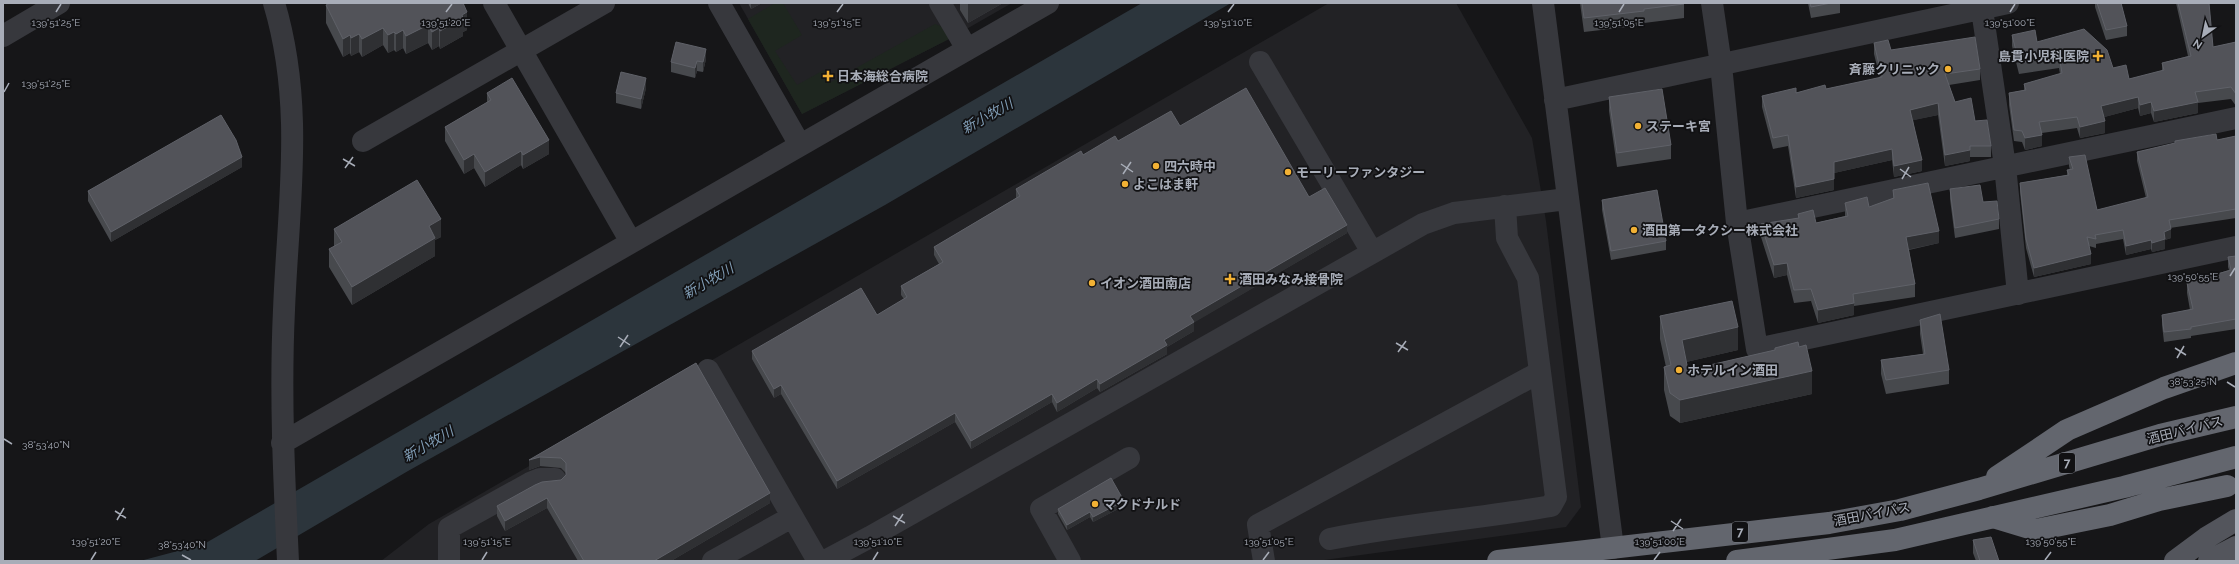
<svg xmlns="http://www.w3.org/2000/svg" width="2239" height="564" viewBox="0 0 2239 564" font-family="Raleway,'Noto Sans JP',sans-serif">
<rect width="100%" height="100%" fill="#161618"/>
<path fill="#222225" d="M739 3H1012L949 39 802 114Z
M1329 3H1456L1532 138 1546 221 1581 507 1566 527 1317 561H381L429 524Z"/>
<path fill="#1e261f" d="M775 3H783L802 35 775 51 797 85 824 70 831 82 935 24 946 28 949 39 802 114 748 19Z"/>
<path fill="#2c353c" d="M1142 3H1231L885 205 408 471 255 561H140L204 544Z"/>
<g fill="none" stroke-linecap="round" stroke-linejoin="round">
<path stroke="#37383d" stroke-width="22" d="M274 3C305 106 288 206 284 310 280 394 284 477 288 561
M494 3 631 242
M719 3 800 145
M940 3 967 49
M1543 3 1613 548
M1712 3 1721 65 1737 223 1757 349 2236 247
M1981 3 2005 166 2018 294
M3 36 59 3
M1260 62 1372 252
M1555 100 2008 3
M363 141 604 3
M1737 223 2236 118
M708 370 818 561
M282 443 1048 3
M1330 539C1403 524 1478 519 1551 506L1556 497 1528 278 1507 238 1505 206
M449 561V528L530 483 540 479H555
M713 561 792 517
M825 561 870 537 1423 224 1454 213 1567 199
M1070 561 1041 509 1129 458
M1264 561 1258 525 1540 372"/>
<path stroke="#53555c" stroke-width="22" d="M2175 561 2206 538 2236 520
M2209 561 2236 547"/>
<path stroke="#63666e" stroke-width="22" d="M1997 477 2067 430 2164 388 2236 363
M1993 517 2036 530 2110 515 2159 500 2227 486
M1498 561 1829 523 1900 510 1979 489 2160 435 2236 417
M1737 561 1895 540 2124 487 2236 457"/>
</g>
<path fill="#47494d" d="M748 3H762L751 9Z
M960 3H1003L968 23 960 10Z
M1580 3H1684V18L1644 23V25L1584 32Z
M1808 3H1840V13L1811 18Z
M2095 3H2121L2127 26V36L2106 40 2095 7Z
M2176 3H2209L2213 47 2236 42V106L2231 99 2198 103V113L2154 122 2151 113 2140 116 2138 108 2104 117 2105 133 2080 138 2077 128 2042 133V146L2025 150 2022 142 2014 141 2009 105V93L2024 90V84L2060 74 2059 68 2019 74 2012 46V35L2037 42 2113 68 2129 79 2162 71V63L2188 56Z
M326 5 467 30 463 32V36L440 49 439 46 432 50 428 43 406 54 403 48 396 52 394 50 388 53 383 45 362 57 359 52 351 56 350 53 343 57 326 23Z
M1874 43 1891 50 1980 69V80L1949 85 1955 102 1975 121 1991 146V157H1970V161L1945 166 1938 115 1913 120 1922 171 1894 177 1892 160 1834 173V190L1796 198 1788 146 1773 149 1762 107V96L1826 89 1880 78 1874 54Z
M706 59 703 72 697 71 695 78 671 72V62Z
M646 88 641 109 616 103V93Z
M487 93 549 154 523 169 521 165 485 187 474 168 464 174 445 141V127L487 103Z
M1609 97 1671 145V159L1617 167 1609 111Z
M1180 126 1309 197 1347 233 1194 322V331L1167 347V354L1100 392 1097 388 1057 412 1052 402 971 449 955 422 837 489 781 394 774 398 752 359V351L877 315 904 299 901 295V286L939 264 934 255V247L1016 198V189L1083 155 1118 141Z
M2236 136V218L2170 228 2171 238 2165 240V249L2152 252 2151 249 2126 255 2123 239 2096 244V248L2089 246 2091 264 2034 277 2026 248 2020 192V183L2067 175V170H2070L2069 166V157L2097 210 2146 198 2137 161V152L2175 144V141L2217 140Z
M242 167 111 242 88 201V191Z
M1950 189 1999 219V229L1955 238 1950 199Z
M1893 190 1939 243 1909 250 1915 284V297L1854 306V315L1818 323 1811 301 1794 303 1787 275 1774 278 1761 237V224L1798 218V214L1816 223 1845 216V203L1869 207 1893 198Z
M1602 200 1666 241V250L1611 260 1602 210Z
M334 229 441 237 435 240V256L352 305 329 267V249L334 247Z
M2236 256V329L2191 336V338L2164 342 2162 325V315L2190 310 2187 293V283L2229 270 2228 267V257Z
M1660 316 1738 350 1686 362 1688 370 1775 350V348L1812 394 1680 423 1670 416 1664 390V367H1666L1660 339Z
M1920 320 1949 370V384L1886 394 1881 374V360L1923 354 1920 334Z
M696 363 770 503 671 561H578L547 508 505 531 497 516V506L561 480 566 475V473L561 468 540 466 529 470V460Z
M1124 506 1093 522 1090 517 1067 530 1058 514V509Z
M1973 540 1999 561H1976L1973 553Z"/>
<path fill="#2f3033" d="M751 3H762L751 9Z
M968 3H1003L968 23Z
M467 12V30L463 32V36L440 49V31L462 15Z
M428 25V43L406 54V36Z
M383 28V45L362 57V39Z
M439 28V46L432 50V32Z
M403 30V48L396 52V34Z
M394 32V50L388 53V35Z
M359 34V52L351 56V38Z
M350 35V53L343 57V39Z
M706 49V59L703 72V62Z
M697 61V71L695 78V68Z
M646 78V88L641 109V99Z
M2138 97V108L2101 118V106Z
M2151 102V113L2140 116V105Z
M2198 102V113L2154 122V111Z
M1938 103V115L1910 121V110Z
M2105 121V133L2080 138V127Z
M2042 135V146L2025 150V138Z
M549 140V154L523 169V155Z
M1970 146V161L1945 166V155Z
M1892 149V160L1834 173V162Z
M521 151V165L485 187V172Z
M474 154V168L464 174V160Z
M242 157V167L111 242V232Z
M1922 160V171L1894 177V166Z
M1834 179V190L1796 198V187Z
M441 219V237L435 240V256L352 305V287L429 226Z
M1347 225V233L1190 325V316Z
M2171 229V238L2165 240V249L2152 252V243L2164 232Z
M1939 231V243L1906 250V237Z
M2151 240V249L2126 255V246Z
M2091 254V264L2034 277V268Z
M1787 263V275L1774 278V265Z
M1854 303V315L1818 323V310Z
M1194 322V331L1167 347V354L1100 392V384L1164 340Z
M1738 327V350L1682 363V340Z
M1812 371V394L1680 423V400Z
M1097 379V388L1057 412V403Z
M781 385V394L774 398V389Z
M1052 394V402L971 449V441Z
M955 413V422L837 489V481Z
M540 457V466L529 470V460Z
M770 493V503L671 561H654Z
M547 498V508L505 531V521Z
M1124 501V506L1093 522V517Z
M1090 512V517L1067 530V525Z"/>
<path fill="#525359" stroke="#5f6168" d="M330 3H463L467 12 462 15 463 18 440 31 439 28 432 32 428 25 406 36 403 30 396 34 394 32 388 35 383 28 362 39 359 34 351 38 350 35 343 39 326 5Z
M1582 3H1684V4L1644 9V11L1584 18Z
M1810 3H1831L1811 7Z
M2097 3H2121L2127 26 2106 30Z
M2178 3H2209L2213 47 2236 42V94L2231 87 2195 92 2198 102 2154 111 2151 102 2140 105 2138 97 2101 106 2105 121 2080 127 2077 117 2039 122 2042 135 2025 138 2022 131 2014 130 2009 93 2026 90 2024 84 2062 73 2059 56 2019 63 2012 35 2035 30 2037 42 2084 29 2107 50 2113 68 2126 65 2129 79 2164 70 2162 63 2191 56Z
M1975 37 1980 69 1945 74 1955 102 1971 98 1975 121 1987 120 1991 146H1970V150L1945 155 1938 103 1910 110 1922 160 1894 166 1892 149 1834 162V179L1796 187 1788 135 1773 138 1762 96 1796 88V93L1825 85 1826 89 1882 77 1874 43 1888 40 1891 50Z
M676 42 706 49 703 62 697 61 695 68 671 62Z
M621 72 646 78 641 99 616 93Z
M512 78 549 140 523 155 521 151 485 172 474 154 464 160 445 127 491 100 487 93Z
M1246 88 1309 197 1325 188 1347 225 1190 316 1194 322 1164 340 1167 345 1100 384 1097 379 1057 403 1052 394 971 441 955 413 837 481 781 385 774 389 752 351 861 288 877 315 907 297 901 286 943 262 934 247 1020 196 1016 189 1081 151 1083 155 1115 136 1118 141 1171 111 1180 126Z
M1662 89 1671 145 1617 153 1609 97Z
M221 115 236 140 242 157 111 232 88 191Z
M2216 134 2217 140 2236 136V209L2169 220 2171 229 2164 232 2165 239 2152 243 2151 240 2126 246 2123 230 2095 235 2096 239 2087 237 2091 254 2034 268 2026 239 2020 183 2069 175 2067 170 2073 169 2069 157 2085 155 2097 210 2148 197 2137 152 2175 143V141Z
M417 180 441 219 429 226 435 238 352 287 329 249 342 242 334 229Z
M1928 183 1939 231 1906 237 1915 284 1853 294 1854 303 1818 310 1811 289 1794 290 1787 263 1774 265 1761 224 1799 218 1798 214 1813 210 1816 223 1848 216 1845 203 1867 197 1869 207 1894 198 1893 190Z
M1980 185 1983 202 1997 201 1999 219 1955 228 1950 189Z
M1657 190 1666 241 1611 251 1602 200Z
M2236 256V319L2191 327V329L2164 332 2162 315 2193 309 2187 283 2231 270 2228 257Z
M1732 301 1738 327 1682 340 1688 370 1775 350V348L1798 342 1799 347 1806 345 1812 371 1680 400 1670 393 1664 367 1671 365 1660 316Z
M1940 314 1949 370 1886 380 1881 360 1925 354 1920 320Z
M696 363 770 493 654 561H584L547 498 505 521 497 506 535 485 542 482 561 480 566 475V463L561 458 540 457 529 460Z
M1111 478 1124 501 1093 517 1090 512 1067 525 1058 509Z
M1991 537 1999 561H1980L1973 540Z"/>
<path fill="none" stroke="#a8adb8" stroke-width="1.5" d="M56 12 61 4M446 12 452 4M837 12 843 4M1228 12 1234 4M1619 12 1624 4M2010 12 2015 4M4 92 9 83M343 159 355 166M1121 164 1133 172M345 168 353 157M1900 169 1911 177M1123 174 1131 162M1902 179 1909 167M2230 276 2235 268M618 337 630 345M1396 343 1408 350M620 347 628 335M2175 348 2186 355M1398 352 1406 341M2177 358 2184 346M2227 382 2235 387M4 439 12 444M115 511 126 518M893 516 905 523M117 520 124 508M1671 521 1683 529M895 526 903 514M1673 531 1681 519M182 555 191 560M91 560 96 552M482 560 487 552M873 560 878 552M1263 560 1269 552M1654 560 1660 552M2045 560 2051 552"/>
<g fill="#f2b134" stroke="#111113" stroke-width="1.5">
<path d="M2096 50h4v4h4v4h-4v4h-4v-4h-4v-4h4z"/>
<circle cx="1948" cy="69" r="4"/>
<path d="M826 70h4v4h4v4h-4v4h-4v-4h-4v-4h4z"/>
<circle cx="1638" cy="126" r="4"/>
<circle cx="1156" cy="166" r="4"/>
<circle cx="1288" cy="172" r="4"/>
<circle cx="1125" cy="184" r="4"/>
<circle cx="1634" cy="230" r="4"/>
<path d="M1228 273h4v4h4v4h-4v4h-4v-4h-4v-4h4z"/>
<circle cx="1092" cy="283" r="4"/>
<circle cx="1679" cy="370" r="4"/>
<circle cx="1095" cy="504" r="4"/>
</g>
<g text-anchor="middle" dominant-baseline="central" stroke-width="3.5" stroke-linejoin="round" paint-order="stroke">
<g fill="#111113" stroke="#7b7e86" stroke-width="1">
<rect x="2059" y="453" width="16" height="20" rx="3"/>
<rect x="1732" y="522" width="16" height="20" rx="3"/>
</g>
<g font-size="12" font-weight="bold" fill="#a8adb8">
<text x="2067" y="463">7</text>
<text x="1740" y="532">7</text>
</g>
<g font-size="13" font-weight="bold" fill="#a8adb8" stroke="#111113" text-anchor="start">
<text x="2089" y="56" text-anchor="end">島貫小児科医院</text>
<text x="1940" y="69" text-anchor="end">斉藤クリニック</text>
<text x="837" y="76">日本海総合病院</text>
<text x="1646" y="126">ステーキ宮</text>
<text x="1164" y="166">四六時中</text>
<text x="1296" y="172">モーリーファンタジー</text>
<text x="1133" y="184">よこはま軒</text>
<text x="1642" y="230">酒田第一タクシー株式会社</text>
<text x="1239" y="279">酒田みなみ接骨院</text>
<text x="1100" y="283">イオン酒田南店</text>
<text x="1687" y="370">ホテルイン酒田</text>
<text x="1103" y="504">マクドナルド</text>
</g>
<g font-size="13" fill="#a8adb8" stroke="#111113">
<text transform="translate(2185 430) rotate(-14)">酒田バイパス</text>
<text transform="translate(1872 514) rotate(-11)">酒田バイパス</text>
</g>
<g font-size="14" font-style="italic" fill="#7f9bb3" stroke="#111113">
<text transform="translate(987 116) rotate(-29)">新小牧川</text>
<text transform="translate(708 281) rotate(-30)">新小牧川</text>
<text transform="translate(428 444) rotate(-30)">新小牧川</text>
</g>
</g>
<g font-size="10" text-anchor="middle" fill="#a8adb8" stroke="#111113" stroke-width="3.5" stroke-linejoin="round" paint-order="stroke">
<text x="56" y="26">139°51'25"E</text>
<text x="446" y="26">139°51'20"E</text>
<text x="837" y="26">139°51'15"E</text>
<text x="1228" y="26">139°51'10"E</text>
<text x="1619" y="26">139°51'05"E</text>
<text x="2010" y="26">139°51'00"E</text>
<text x="46" y="87">139°51'25"E</text>
<text x="2193" y="280">139°50'55"E</text>
<text x="2193" y="385">38°53'25"N</text>
<text x="46" y="448">38°53'40"N</text>
<text x="96" y="545">139°51'20"E</text>
<text x="487" y="545">139°51'15"E</text>
<text x="878" y="545">139°51'10"E</text>
<text x="1269" y="545">139°51'05"E</text>
<text x="1660" y="545">139°51'00"E</text>
<text x="2051" y="545">139°50'55"E</text>
<text x="182" y="548">38°53'40"N</text>
</g>
<rect width="2239" height="564" fill="none" stroke="#a8adb8" stroke-width="8"/>
<g transform="translate(2203 36) rotate(213)" stroke="#111113" stroke-width="3" paint-order="stroke">
<path d="M0-3L7 15L0 10L-7 15Z" fill="#a8adb8"/>
<text y="-6" font-size="11" font-weight="bold" text-anchor="middle" fill="#a8adb8">N</text>
</g>
</svg>
